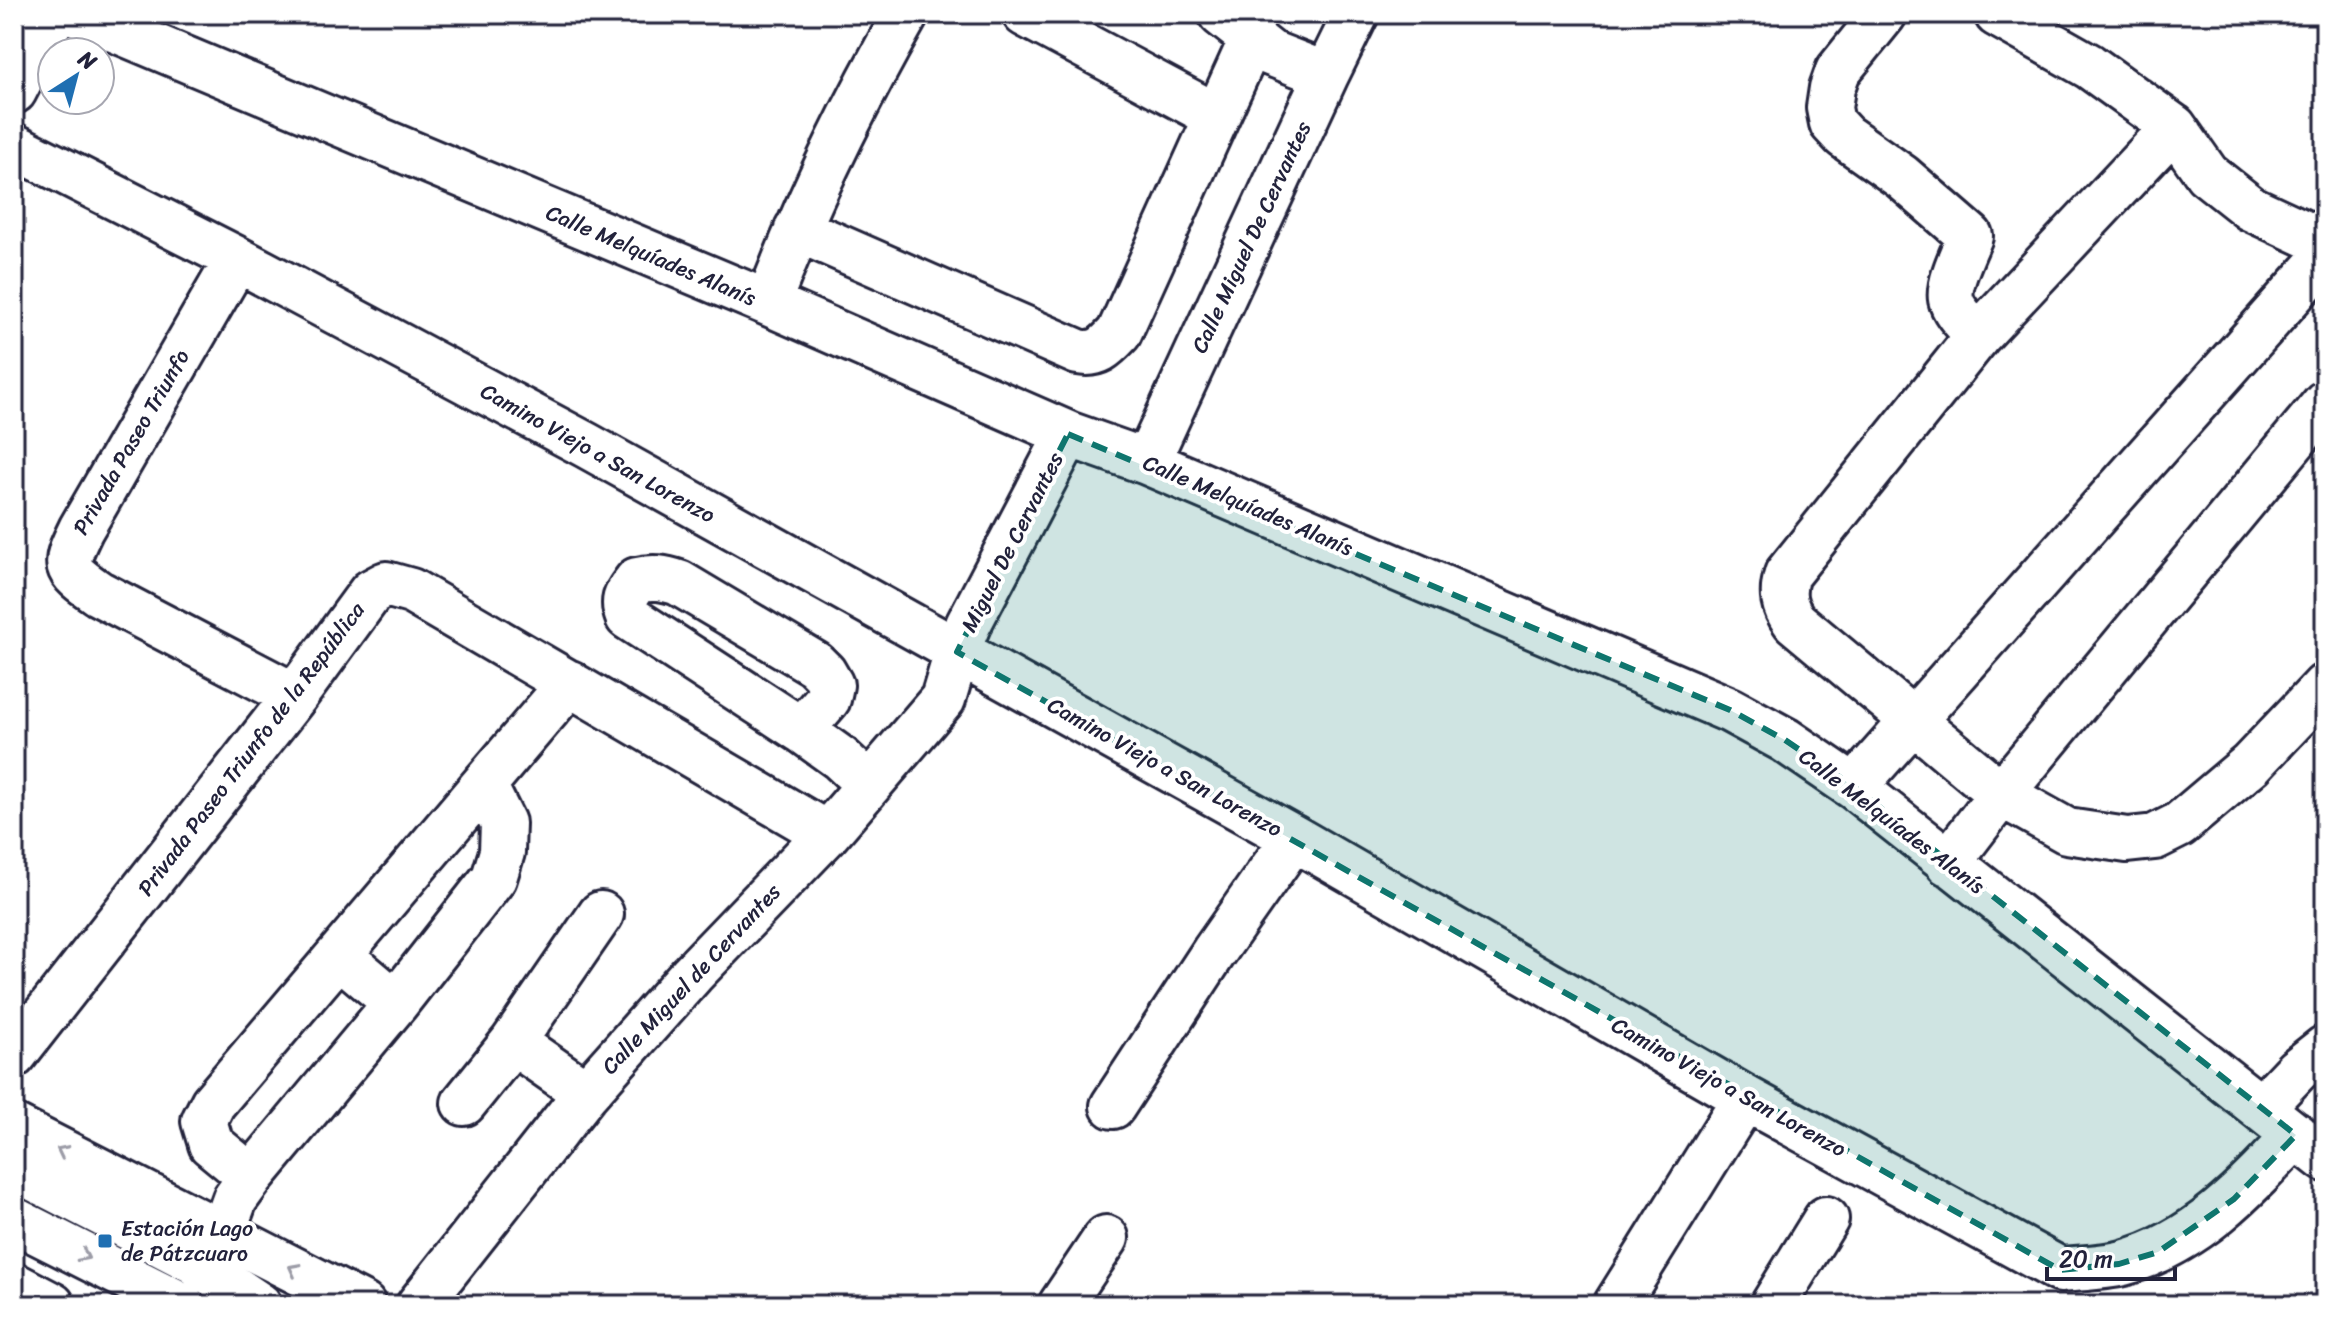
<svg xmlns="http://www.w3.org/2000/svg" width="2339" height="1319" viewBox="0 0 2339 1319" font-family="Sriracha,sans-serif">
<rect width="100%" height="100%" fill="#fff"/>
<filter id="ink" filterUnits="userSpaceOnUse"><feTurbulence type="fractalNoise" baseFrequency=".0125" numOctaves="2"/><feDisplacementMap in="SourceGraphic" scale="16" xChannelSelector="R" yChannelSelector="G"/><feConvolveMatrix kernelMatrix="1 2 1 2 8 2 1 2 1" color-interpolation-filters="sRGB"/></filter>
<g filter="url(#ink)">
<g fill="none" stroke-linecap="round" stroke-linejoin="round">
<g stroke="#22223b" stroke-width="50">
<path id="minor" d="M78 14 768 303 1068 434 1147 462 1730 710 1785 740 1854 787 2325 1159
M1025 14 1216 116
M1221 14 1270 53 1326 75
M1884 14 1838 71 1832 88 1829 108 1832 123 1844 136 1902 177 1970 236C1964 251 1948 283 1951 299 1954 313 1969 325 1978 336
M1997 14 2089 66 2174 127 2207 174 2250 208 2304 233 2325 239
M14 91 54 14
M2174 127 1978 336 1787 574C1781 593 1783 606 1795 622L2001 794 2067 831 2127 840 2155 837 2179 825 2251 764 2325 686
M14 146 237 259 586 445 1294 838 1745 1098 2060 1270C2081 1268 2103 1268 2123 1263 2195 1244 2246 1189 2296 1135
M797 229 1078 352C1098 356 1106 347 1119 333L1252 39
M237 259 81 529C63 566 63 569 98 593L295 696
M768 303C806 203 853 107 906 14
M1147 462 1326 75 1356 14
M801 730 628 617C621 599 627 594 637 580 653 576 664 578 679 583L815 664 824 673 831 685 828 699 801 730 840 758 869 785
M1854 787 2325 257
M1948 863 2001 794 2325 403
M339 955 396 1003
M513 1042 586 1093
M14 1055 295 696 371 592 386 584 411 591 827 834
M464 1103 513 1042 601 914
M1113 1106 1214 952 1294 838
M2261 1108 2297 1070 2325 1048
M14 1168 194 1261 259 1305
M251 1177 211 1144 204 1121 213 1103 570 683
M14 1220 182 1305
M223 1232 235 1199 251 1177 396 1003 494 878 502 852 503 823 484 785
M419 1305 586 1093 692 974 827 834 943 699 957 652 968 625 1068 434
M1061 1305 1106 1238
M1616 1305 1745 1098
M1773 1305 1826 1219"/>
</g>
<g stroke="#22223b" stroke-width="50">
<path id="major" d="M14 1127 363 1305
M14 1285 52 1305"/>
</g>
<use href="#minor" stroke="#fff" stroke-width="44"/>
<use href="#major" stroke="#fff" stroke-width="44"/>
</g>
<defs><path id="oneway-chevron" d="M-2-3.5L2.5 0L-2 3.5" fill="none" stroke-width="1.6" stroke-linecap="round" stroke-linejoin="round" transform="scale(2)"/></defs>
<g stroke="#9c9ca7">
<use href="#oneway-chevron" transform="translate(62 1151) rotate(-153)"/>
<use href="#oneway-chevron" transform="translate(84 1256) rotate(27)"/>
<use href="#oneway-chevron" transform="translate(294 1269) rotate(-152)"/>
</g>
</g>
<path fill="#0f766e" fill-opacity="0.2" stroke="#0f766e" stroke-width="6" stroke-dasharray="16 10" stroke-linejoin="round" d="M1068 434 1730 710 1785 740 1854 787 2296 1135 2234 1199 2158 1252 2119 1264 2060 1270 957 652Z"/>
<rect fill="#1f6fb2" stroke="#fff" stroke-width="3" x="97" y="1233" width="16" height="16" rx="4"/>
<g text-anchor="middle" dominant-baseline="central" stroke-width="8" stroke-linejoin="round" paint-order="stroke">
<g font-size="22" fill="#22223b" stroke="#fff">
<text transform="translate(1251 237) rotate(-65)">Calle Miguel De Cervantes</text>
<text transform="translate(651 255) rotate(23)">Calle Melquíades Alanís</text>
<text transform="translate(131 442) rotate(-60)">Privada Paseo Triunfo</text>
<text transform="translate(598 453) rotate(29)">Camino Viejo a San Lorenzo</text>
<text transform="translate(1248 505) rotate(23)">Calle Melquíades Alanís</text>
<text transform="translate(1012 542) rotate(-63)">Miguel De Cervantes</text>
<text transform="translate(251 749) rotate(-53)">Privada Paseo Triunfo de la República</text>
<text transform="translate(1165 767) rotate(29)">Camino Viejo a San Lorenzo</text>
<text transform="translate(1892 821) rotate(37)">Calle Melquíades Alanís</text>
<text transform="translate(691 979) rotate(-47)">Calle Miguel de Cervantes</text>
<text transform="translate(1729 1087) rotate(29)">Camino Viejo a San Lorenzo</text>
</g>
<g font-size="22" fill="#22223b" stroke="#fff" text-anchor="start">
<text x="121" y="1228">Estación Lago<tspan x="121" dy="25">de Pátzcuaro</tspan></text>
</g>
</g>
<rect width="2339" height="1319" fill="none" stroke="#fff" stroke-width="48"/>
<rect x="24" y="24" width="2291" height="1271" fill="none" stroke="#22223b" stroke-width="3" filter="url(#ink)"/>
<g transform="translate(76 76) rotate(36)"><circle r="38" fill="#ffffff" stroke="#a7a7b1" stroke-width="2"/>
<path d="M0-6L14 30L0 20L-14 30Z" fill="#1f6fb2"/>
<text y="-12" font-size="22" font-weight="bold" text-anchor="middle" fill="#22223b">N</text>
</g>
<path d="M2047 1267v12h128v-12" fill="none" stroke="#22223b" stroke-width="4"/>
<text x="2059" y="1267" font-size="24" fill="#22223b" stroke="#ffffff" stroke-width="6" paint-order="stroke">20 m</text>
</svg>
